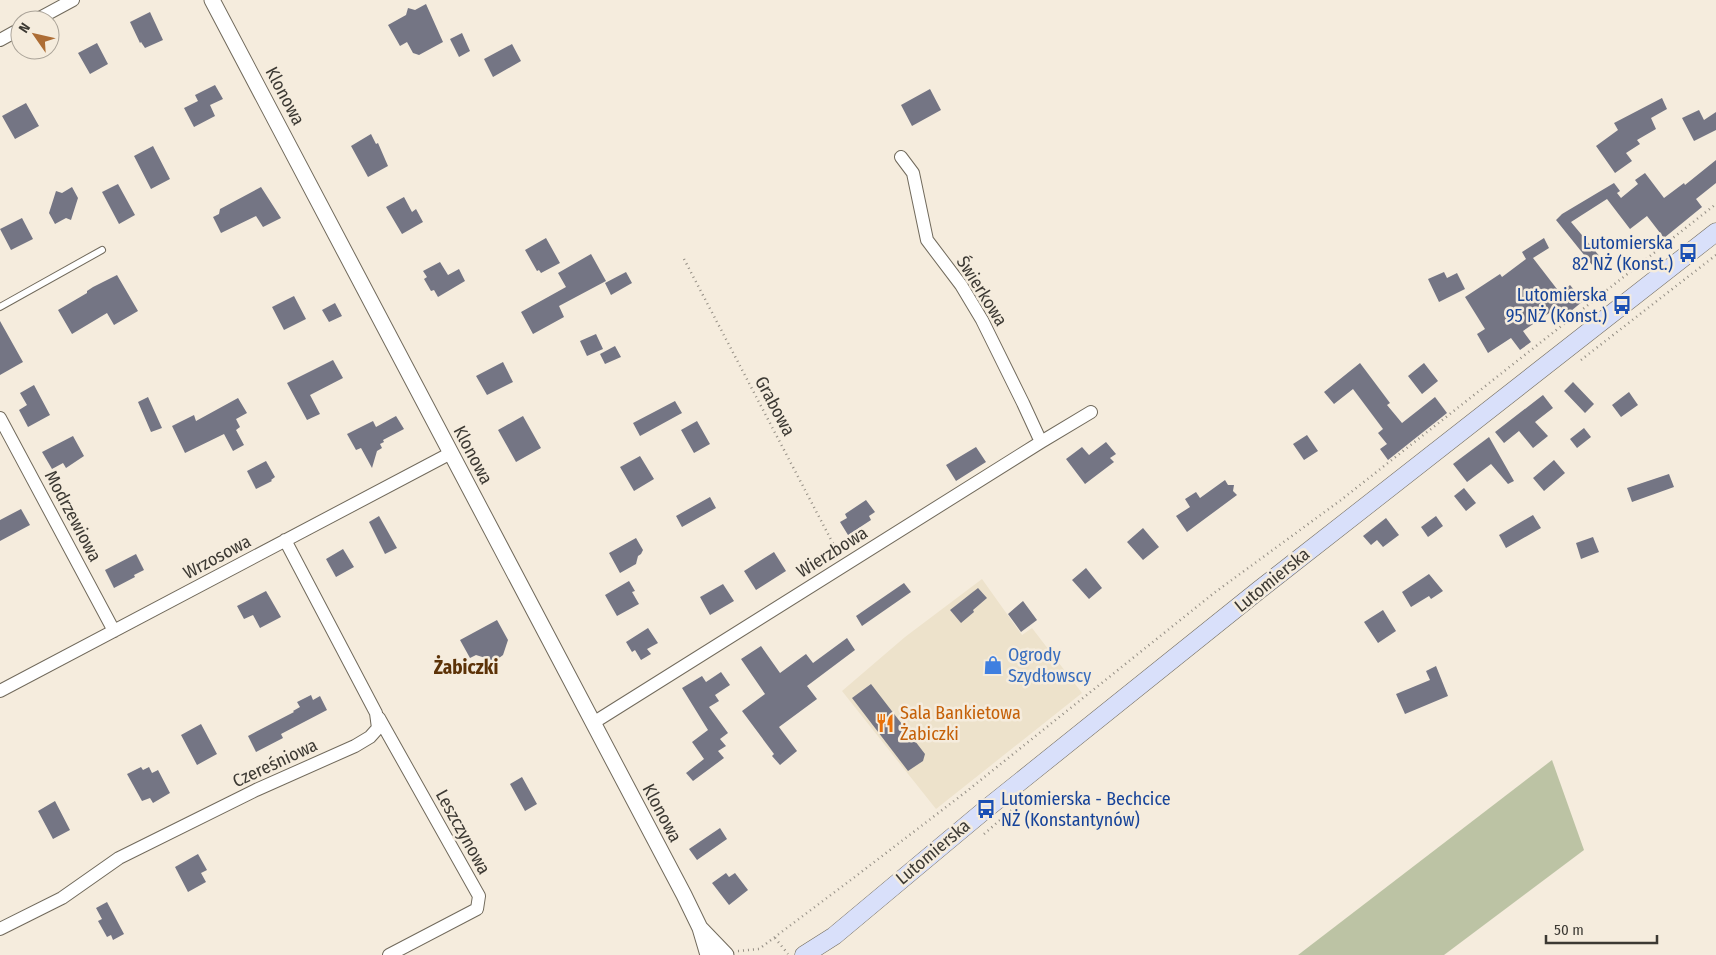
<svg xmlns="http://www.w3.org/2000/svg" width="1716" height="955" viewBox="0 0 1716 955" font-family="'Fira Sans Condensed',sans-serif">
<rect width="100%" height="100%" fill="#f5ecdd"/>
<path fill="#ede2cb" d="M982 579 1022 635 1032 628 1082 693 936 809 842 691 905 637Z"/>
<path fill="#bcc3a4" d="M1552 760 1584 850 1444 955H1298Z"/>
<path fill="#747584" d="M426 4 443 42 419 55 413 53 407 42 400 46 388 25 406 15 408 8 415 10Z
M150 12 163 40 145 48 141 42 140 43 130 22Z
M462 33 470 51 459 57 450 39Z
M97 43 108 64 90 74 78 53Z
M512 44 521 61 493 77 484 59Z
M215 85 223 99 210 105 215 116 194 127 184 108 198 101 195 95Z
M930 89 941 110 912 126 901 105Z
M1662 98 1667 109 1651 118 1656 129 1637 140 1640 144 1626 153 1632 161 1615 173 1596 146 1618 130 1614 123Z
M26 103 39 126 15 139 2 116Z
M1699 110 1704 120 1716 112V130L1694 141 1682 118Z
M371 134 376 144 378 143 388 166 368 177 351 146Z
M153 146 170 179 151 189 134 156Z
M1716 160V183L1696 199 1702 207 1664 238 1647 216 1630 229 1607 199 1571 222 1606 264 1597 271 1556 220 1562 214 1614 183 1620 191 1617 193 1621 198 1638 184 1635 180 1645 173 1664 198 1684 183 1685 185Z
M118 184 135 215 119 224 102 192Z
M72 187 78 198 71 220 66 218 55 224 49 213 56 191 62 193Z
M261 187 281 218 263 227 256 216 221 233 213 217 219 214 220 209Z
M404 197 412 212 416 209 423 222 402 234 386 207Z
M22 218 33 239 11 250 0 229Z
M546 238 560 263 541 273 539 270 537 271 525 250Z
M1544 238 1549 248 1533 258 1560 293 1570 285 1583 301 1565 316 1558 307 1523 331 1531 342 1520 350 1511 338 1488 353 1477 334 1485 329 1465 297 1500 274 1502 277 1526 259 1522 252Z
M591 254 606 281 559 306 564 317 533 334 521 312 566 287 558 273Z
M440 262 448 275 459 269 465 281 438 297 434 290 431 291 424 279 427 277 423 271Z
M626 272 632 283 611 295 605 283Z
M1444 272 1447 278 1457 273 1465 289 1439 302 1428 279Z
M117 275 138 311 114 325 107 313 72 334 58 310 87 293V291L93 287Z
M294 296 306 319 284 330 272 307Z
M335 303 342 316 329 322 322 310Z
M0 321 23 362 0 375Z
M596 334 603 349 587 356 580 341Z
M615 346 621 357 605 364 600 354Z
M333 360 343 378 310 395 320 414 307 420 287 383Z
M503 362 513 382 487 395 476 376Z
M1360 363 1390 403 1387 405 1402 423 1435 397 1447 413 1388 460 1380 449 1387 444 1378 433 1383 429 1353 389 1334 404 1324 392Z
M1424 363 1438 381 1422 394 1408 376Z
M1573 382 1594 404 1585 413 1564 391Z
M34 385 50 415 28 427 19 410 27 405 20 393Z
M1629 392 1638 405 1621 417 1612 405Z
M1543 395 1553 408 1535 422 1548 436 1533 448 1519 431 1504 443 1495 432Z
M148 397 162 428 151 432 138 402Z
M238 398 247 413 236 419 240 427 236 430 244 445 233 451 224 434 185 453 172 426 194 415 196 421Z
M675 401 682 413 640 436 633 423Z
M396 416 404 429 383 440 384 442 380 444 382 448 377 451 372 468 361 448 356 450 347 434 373 421 376 427Z
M523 416 541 448 516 462 498 430Z
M697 421 710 444 694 453 681 430Z
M1584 428 1591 437 1577 448 1570 439Z
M1307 435 1318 451 1304 460 1293 444Z
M73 436 84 456 66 468 63 463 52 469 42 452Z
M1489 437 1514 481 1508 484 1491 464 1467 482 1453 464Z
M1106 442 1116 454 1110 458 1114 462 1085 484 1066 459 1082 447 1089 455Z
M976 447 986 462 956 481 946 465Z
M640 456 654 479 634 491 620 467Z
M1554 460 1565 473 1544 491 1533 478Z
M266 461 275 477 271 480 272 481 256 489 247 471Z
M1669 474 1674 487 1632 502 1627 488Z
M1225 480 1228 485H1234L1233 491 1237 495 1187 532 1176 516 1190 507 1185 499 1196 492 1200 498Z
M1464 488 1476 503 1466 511 1454 496Z
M710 497 716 508 682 527 676 516Z
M866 500 875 512 869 516 871 520 848 535 840 522 847 518 845 514Z
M21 509 30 525 0 541V520Z
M1533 515 1541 528 1506 548 1499 535Z
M379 516 397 548 385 554 369 522Z
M1436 516 1443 526 1428 537 1421 527Z
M1386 518 1399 535 1383 547 1377 540 1371 545 1363 536Z
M1143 528 1159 547 1143 560 1127 542Z
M1593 537 1599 552 1581 559 1576 543Z
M636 538 643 550 641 554 638 556 636 564 620 573 609 553Z
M343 549 354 567 336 577 326 559Z
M774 552 786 571 756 590 744 571Z
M136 554 144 570 134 575 135 577 114 588 105 570Z
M1086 568 1102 588 1089 599 1072 580Z
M1429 574 1443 591 1431 599 1429 596 1411 607 1402 592Z
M629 581 635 591 632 592 639 604 617 616 605 595Z
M904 583 911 592 862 626 856 616Z
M723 584 734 601 710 615 700 597Z
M978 588 987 598 973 610 974 612 961 623 950 610Z
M266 591 281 617 260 628 253 615 244 619 237 606Z
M1023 601 1037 620 1021 632 1008 614Z
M1383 610 1396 631 1378 643 1364 622Z
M497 620 508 640 503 655 495 661 476 655 470 658 460 640Z
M648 628 658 643 647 649 651 654 641 660 635 650 632 652 626 642Z
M847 638 855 650 807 686 817 699 779 727 797 751 780 765 772 756 774 754 742 711 765 694 741 659 761 646 780 673 806 654 813 663Z
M1436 666 1448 696 1405 714 1396 694 1430 680 1426 671Z
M721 672 730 685 715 695 719 701 709 707 728 733 720 739 726 746 718 751 724 758 693 781 686 773 704 759 692 742 708 730 682 688 702 676 706 682Z
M871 684 925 754 923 761 908 771 852 698Z
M311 695 313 700 320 696 327 710 281 734 283 738 256 752 248 736 294 712 293 711 300 707 297 702Z
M201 724 217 754 197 765 181 735Z
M141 767 143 770 149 767 152 773 158 770 170 793 153 803 150 798 142 801 127 774Z
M522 777 537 804 525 811 510 784Z
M55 801 70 830 53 839 38 811Z
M720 828 727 839 697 860 689 849Z
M198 854 207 870 201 873 206 882 188 892 175 867Z
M726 873 729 877 735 873 748 890 729 905 712 883Z
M107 902 124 934 113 940 111 935 107 937 98 921 102 919 96 908Z"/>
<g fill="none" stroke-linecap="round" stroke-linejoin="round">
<g stroke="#716a5c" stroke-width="8">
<path id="service" d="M0 307 102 250"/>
</g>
<g stroke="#716a5c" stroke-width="14">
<path id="minor" d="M36 20 73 0
M0 40 20 29
M901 157 913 173 927 240 961 285 982 320 1023 403 1041 442
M0 418 114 631
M0 691 451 453
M379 718 479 896 477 909 389 955
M593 723 1041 442 1091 412
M0 929 62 898 119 858 256 790 355 746 370 737 378 728 376 713 285 540"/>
</g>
<g stroke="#716a5c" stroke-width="17">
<path id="tertiary" d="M212 0 684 895 700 928 708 955
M701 929 726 955"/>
</g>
<g stroke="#716a5c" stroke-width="19">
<path id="secondary" d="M804 955 834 936 986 809 1259 590 1716 232"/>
</g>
<path stroke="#948e84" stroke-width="2.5" stroke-dasharray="1 4" stroke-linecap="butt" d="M684 259 838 553
M1581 360 1716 255
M984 834 1014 808
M775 938 788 954
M738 951 759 949 856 876 967 791 1214 593 1341 500 1716 204"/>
<use href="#service" stroke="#fff" stroke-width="6"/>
<use href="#minor" stroke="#fff" stroke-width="12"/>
<use href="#tertiary" stroke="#fff" stroke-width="15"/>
<use href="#secondary" stroke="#d9e0fa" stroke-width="18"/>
</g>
<defs>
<g id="bus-bare" transform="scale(1.5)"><path d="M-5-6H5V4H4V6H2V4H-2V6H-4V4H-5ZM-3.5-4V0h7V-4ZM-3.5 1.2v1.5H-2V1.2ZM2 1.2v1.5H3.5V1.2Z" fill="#1a4fb4" stroke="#f5ecdd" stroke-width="2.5" paint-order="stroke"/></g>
<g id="shop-bare" transform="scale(1.5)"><path d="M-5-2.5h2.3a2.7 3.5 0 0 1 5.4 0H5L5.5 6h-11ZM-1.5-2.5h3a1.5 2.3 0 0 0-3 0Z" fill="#3f7fe0" stroke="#f5ecdd" stroke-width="2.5" paint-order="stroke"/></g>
<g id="restaurant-bare" transform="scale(1.5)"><path d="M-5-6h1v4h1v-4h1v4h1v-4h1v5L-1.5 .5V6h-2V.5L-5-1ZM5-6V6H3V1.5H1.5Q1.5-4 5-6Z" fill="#e8710a" stroke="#f5ecdd" stroke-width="2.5" paint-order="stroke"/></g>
</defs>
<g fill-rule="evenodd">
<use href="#bus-bare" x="1688" y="253"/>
<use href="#bus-bare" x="1622" y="305"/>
<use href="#shop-bare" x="993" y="665"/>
<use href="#restaurant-bare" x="885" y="723"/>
<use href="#bus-bare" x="986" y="809"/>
</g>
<g text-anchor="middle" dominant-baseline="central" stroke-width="5" stroke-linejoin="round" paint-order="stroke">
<g font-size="18" fill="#3c3933" stroke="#f5ecdd">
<text transform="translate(285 96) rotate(62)">Klonowa</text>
<text transform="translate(982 291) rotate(58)">Świerkowa</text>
<text transform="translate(775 406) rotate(62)">Grabowa</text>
<text transform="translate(473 455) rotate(62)">Klonowa</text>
<text transform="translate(73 516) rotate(62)">Modrzewiowa</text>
<text transform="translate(832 552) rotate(-32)">Wierzbowa</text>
<text transform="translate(217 557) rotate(-28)">Wrzosowa</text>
<text transform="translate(1272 580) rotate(-39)">Lutomierska</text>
<text transform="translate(275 763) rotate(-25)">Czereśniowa</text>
<text transform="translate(662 813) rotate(62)">Klonowa</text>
<text transform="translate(463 832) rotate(61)">Leszczynowa</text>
<text transform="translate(933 852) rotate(-40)">Lutomierska</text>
</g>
<g font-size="18" fill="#164399" stroke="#f5ecdd" text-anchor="end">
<text x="1673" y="243">Lutomierska<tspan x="1673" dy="21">82 NŻ (Konst.)</tspan></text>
<text x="1607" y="295">Lutomierska<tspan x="1607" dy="21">95 NŻ (Konst.)</tspan></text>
<text x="1001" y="799" text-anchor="start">Lutomierska - Bechcice<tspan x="1001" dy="21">NŻ (Konstantynów)</tspan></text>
</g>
<g font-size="18" fill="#366cbe" stroke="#f5ecdd" text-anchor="start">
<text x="1008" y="655">Ogrody<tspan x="1008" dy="21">Szydłowscy</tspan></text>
</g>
<g font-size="18" fill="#c56008" stroke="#f5ecdd" text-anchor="start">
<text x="900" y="713">Sala Bankietowa<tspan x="900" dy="21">Żabiczki</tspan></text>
</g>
<g font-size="19" font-weight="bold" fill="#5c3207" stroke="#f5ecdd">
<text x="466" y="667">Żabiczki</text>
</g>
</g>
<g transform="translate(35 35) rotate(304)"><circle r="24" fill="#f5ecdd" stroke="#aba499"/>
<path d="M0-4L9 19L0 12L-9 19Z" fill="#ad6d35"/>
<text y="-8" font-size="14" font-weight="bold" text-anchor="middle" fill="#3c3933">N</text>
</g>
<path d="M1546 935v8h111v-8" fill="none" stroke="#3c3933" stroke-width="2.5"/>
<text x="1554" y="935" font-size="15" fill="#3c3933" stroke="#f5ecdd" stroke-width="4" paint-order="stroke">50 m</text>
</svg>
